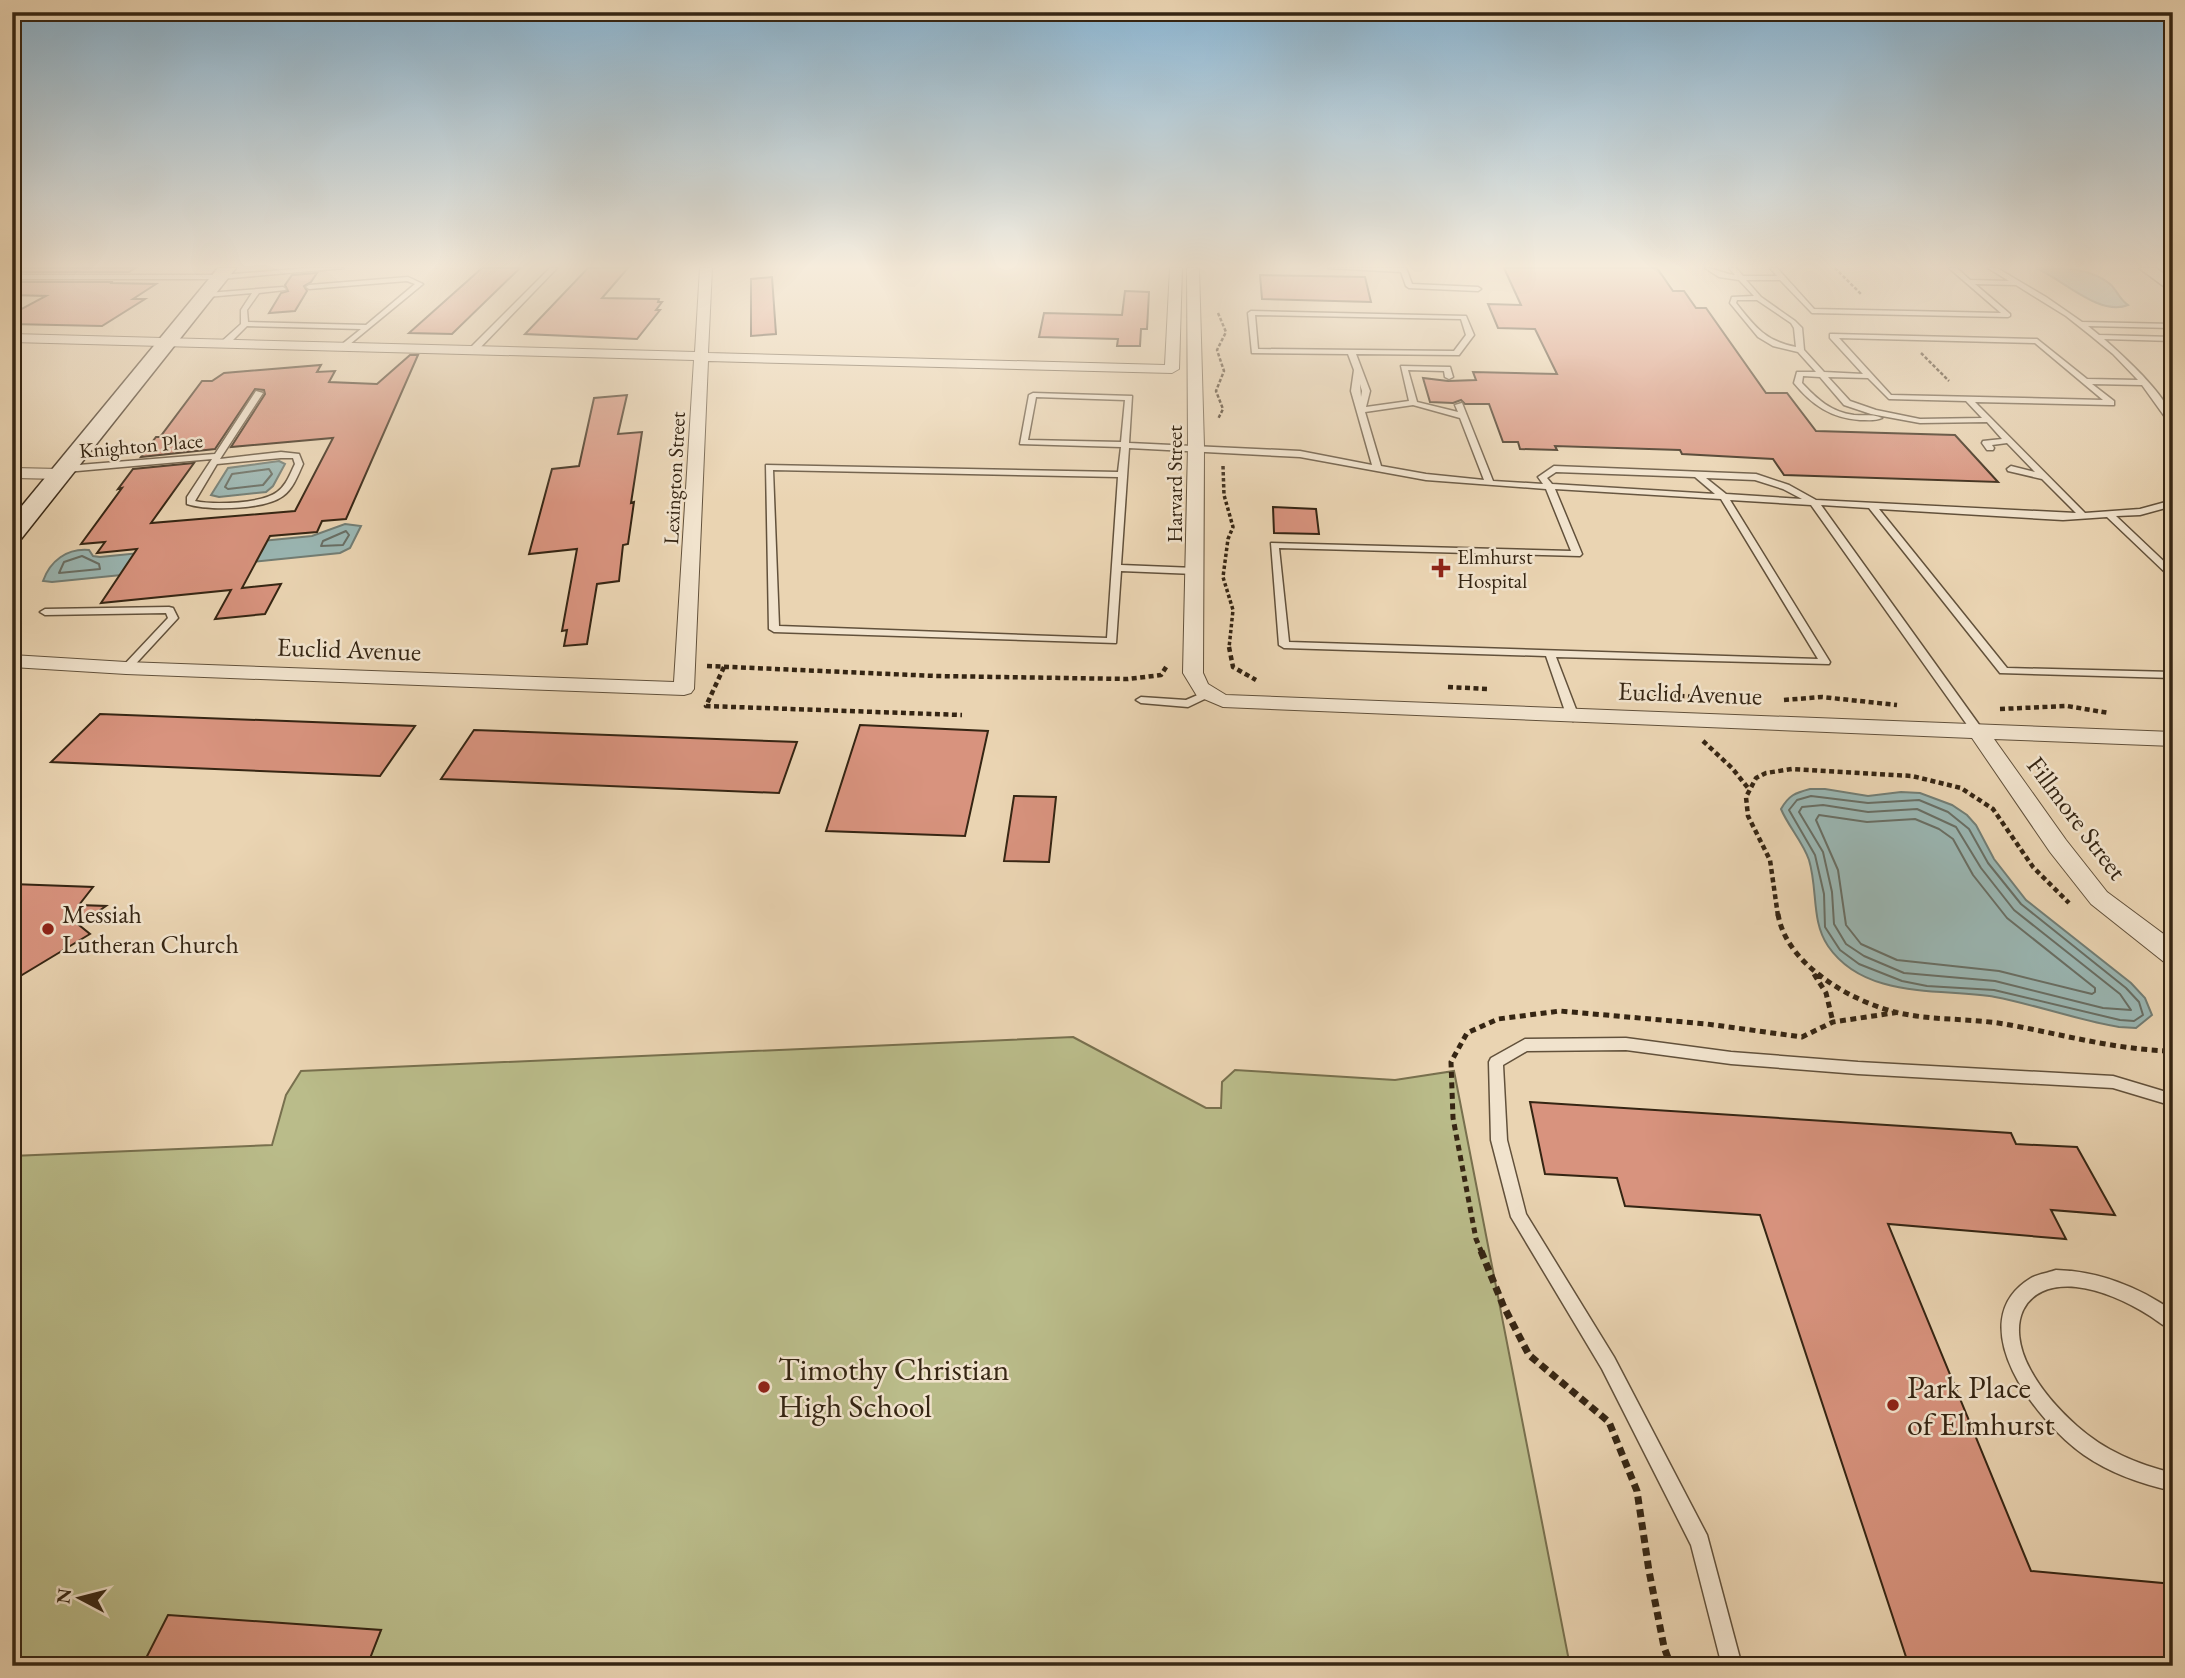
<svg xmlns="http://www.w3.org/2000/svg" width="2185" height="1678" viewBox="0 0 2185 1678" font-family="'EB Garamond',serif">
<rect width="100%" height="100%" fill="#ead4b2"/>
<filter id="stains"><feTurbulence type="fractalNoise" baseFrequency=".00286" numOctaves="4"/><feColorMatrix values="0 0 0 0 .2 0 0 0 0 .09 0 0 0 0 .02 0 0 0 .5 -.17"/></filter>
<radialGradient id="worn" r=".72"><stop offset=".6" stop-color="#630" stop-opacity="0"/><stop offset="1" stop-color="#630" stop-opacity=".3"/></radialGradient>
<path fill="#babc8a" stroke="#78704e" stroke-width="2" d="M1073 1037 1206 1108H1221L1222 1082 1235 1070 1395 1080 1454 1071 1570 1666H400L368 1663 381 1630 142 1666H12V1156L272 1145 286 1095 301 1071Z"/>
<path fill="#9ab7b4" stroke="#727d74" stroke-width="2" d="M2036 268C2061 268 2090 267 2110 284 2117 290 2119 299 2128 305 2099 317 2061 278 2036 268Z
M279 461 285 464 273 486 266 492 219 497 211 495 228 468Z
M345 524 361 526 350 548 340 553 52 582 43 581C50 561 67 548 89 550L93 556 100 557 312 536Z
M1810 789H1825L1868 796 1901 792 1920 793 1952 805 1967 815 1976 825 1994 859 2026 900 2131 983 2145 998 2152 1015 2136 1028 2119 1027C2077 1020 2037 1005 1995 997 1941 988 1865 1000 1828 946 1811 921 1818 890 1809 860 1803 842 1788 826 1781 809 1789 795 1795 793 1810 789Z"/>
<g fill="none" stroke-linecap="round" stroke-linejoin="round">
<path stroke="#686e64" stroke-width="2" d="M269 469 272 474 263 485 228 489 225 487 232 474Z
M346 531 349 535 343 545 321 546 323 541Z
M82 556 99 564 100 569 59 573 64 562Z
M1811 796 1868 803 1919 800 1948 812 1969 829 1988 863 2021 904 2126 988 2139 1002 2143 1015 2134 1021 2120 1020 1994 990 1927 986 1902 981 1859 964 1840 950 1825 927 1824 894 1815 855 1789 810 1797 800Z
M1823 805 1868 812 1917 809 1956 827 1981 868 2014 910 2120 994 2131 1010 2103 1008 1995 981 1904 973 1864 956 1846 944 1834 924 1832 892 1823 852 1799 812 1802 807Z
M1819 815 1867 822 1915 819 1939 829 1953 839 1973 875 2007 918 2095 988V992L2092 994 1999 971 1897 960 1861 944 1846 925 1838 870 1816 820Z"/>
</g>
<path fill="#d8937e" stroke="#352513" stroke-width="2" d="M12 268H135L129 272H12Z
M482 268H520L452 334 409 333Z
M588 268H628L602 298 659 299 658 302H662L656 310H660L637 339 525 334Z
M1504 268H1657L1673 291H1684L1696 308H1706L1766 393H1787L1816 431 1955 435 1998 482 1784 475 1773 459 1682 454 1680 450 1555 446 1557 450 1520 449 1518 442H1503L1489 404H1465L1461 400 1453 403 1430 402 1423 378 1448 381 1476 380 1473 372 1557 374 1535 329 1498 328 1488 304 1521 305Z
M317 273 311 282 304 286 307 291 295 311 269 313 281 293 288 291 285 285 292 275Z
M1260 275 1365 277 1371 302 1262 299Z
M772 277 776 334 751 336V279Z
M12 282H113L110 283 156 284 133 299H145L102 326 12 324V314L46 296 12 295Z
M1125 291 1149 292 1147 329H1141L1140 346H1117L1118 339 1039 337 1044 313 1122 315Z
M410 355H418L346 519 322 521 317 532 270 536 242 588 281 584 265 614 215 619 231 590 101 603 137 549 97 553 105 542 81 544 122 488 118 489 133 469 194 463 151 523 295 511 333 438 231 447 265 394 264 390 255 389 215 449 141 457 156 437H160L202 381H212L224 373 321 365 317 372 335 371 329 382 377 384Z
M627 395 618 434 642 432 631 503 634 502 628 544 623 545 619 581 597 584 587 644 564 646 567 630 562 631 577 549 529 554 552 469 579 466 594 398Z
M1273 507 1316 509 1319 534 1274 533Z
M100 714 415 726 380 776 51 762Z
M860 725 988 731 965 836 826 831Z
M474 730 797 742 779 793 441 779Z
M1014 796 1056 797 1049 862 1004 861Z
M12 884 93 887 79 905 106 906 79 925 90 934 12 981Z
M1530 1102 2011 1133 2016 1144 2077 1147 2115 1215 2051 1210 2066 1239 1888 1224 2031 1571 2173 1584V1666H1909L1760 1215 1625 1206 1617 1178 1545 1174Z
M168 1615 381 1630 367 1666H142Z"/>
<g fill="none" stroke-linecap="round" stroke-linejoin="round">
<g stroke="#62513b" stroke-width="3">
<path id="service" d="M309 268H344L221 279H12V275H221Z
M550 268H557L476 352H470V348Z
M1328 268H1406L1412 284 1478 287 1481 289 1478 291 1409 288 1406 286 1401 272Z
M1705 268C1715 268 1724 274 1735 275L1729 268H1736L1743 276H1777L1770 268H1777L1814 309 2001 313 1949 268H1957L1970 280 2009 281 1988 268H1997L2046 297 2082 322 2173 324V328L2088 326 2099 335 2173 337V341L2104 339C2123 356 2173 400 2173 424H2170L2142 385 2092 384 2114 401V405H2111L1975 402 2085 513 2140 509 2173 500V506L2140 515 2116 516 2173 570V578L2170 577 2107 517 2063 520 1879 509 2007 668 2173 672V678L2000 673 1869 508 1821 505 1985 733 1979 737 1975 736 1811 505 1730 500 1830 662 1829 664 1556 657 1579 717 1573 721 1567 717 1546 656 1284 648 1279 645 1271 543 1571 551 1546 489 1426 480 1300 457 1129 448 1121 565 1195 568 1200 571 1195 574 1121 571 1116 643 774 632 769 629 766 465 1118 472 1121 447 1020 444 1029 395 1033 393 1132 396 1129 443 1300 451 1372 465 1351 391 1354 370 1348 354 1252 353 1248 313 1251 311 1466 316 1474 335 1459 355 1356 354 1370 391 1366 407 1409 401 1401 366 1450 367 1453 377 1449 379 1445 377 1444 371 1408 370 1417 402 1458 412 1455 405 1462 403 1493 481 1543 484 1538 477 1554 466 1756 474 1789 485 1816 500 2076 513 2042 479 2008 471 2007 469 2011 466 2035 472 2007 443 1992 445 1994 448 1993 450H1987L1982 443 1983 441 2002 439 1987 422 1920 423 1871 414 1844 405 1820 377 1803 376 1802 383C1817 399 1831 412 1854 415 1864 416 1874 414 1882 418 1876 421 1868 420 1860 420 1831 418 1812 405 1794 383L1797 372H1816L1798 352 1773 346 1758 337 1730 303 1732 297 1754 296 1739 280 1719 277ZM1746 280H1780L1812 313 2008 317 2010 316V314L1975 284 2016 285 2066 316 2090 335 2113 354 2138 380 2087 379 2037 339 1833 334H1830V338L1863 374 1824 372 1804 350 1802 328 1795 321 1761 297ZM1737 300H1757L1791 323 1794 328 1796 347C1765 341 1755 327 1736 303ZM1255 315 1461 319 1466 335 1454 351 1258 349ZM1839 338 2035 343 2103 400 1891 395ZM1828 377 1868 378 1889 399 1966 401 1982 418 1920 419 1876 410 1850 401ZM1360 384 1362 391 1361 397ZM1036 397 1125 400 1121 442 1028 440ZM1413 405 1460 418 1484 480 1426 474 1381 466 1365 412ZM773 470 1118 477 1107 638 779 626ZM1556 472 1695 477 1715 494 1552 484 1547 478ZM1706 478 1755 480 1783 489 1802 499 1726 494ZM1555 489 1721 499 1818 659 1289 642 1279 548 1580 556 1582 554Z
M408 277 423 284 344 349H341V345L361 329 247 326 227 346H221V342L241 324V310L252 293 207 297 204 295 207 293 283 287 286 289 285 290 259 293 247 310 248 322 366 325 415 284 407 281 309 289 306 287 309 285Z
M256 391 263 393 220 459 281 452 299 454 303 464C298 475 293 489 283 496 264 510 208 511 187 504V497L212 459 66 472 62 469 66 466 215 454ZM281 458H293L295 464C290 474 286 486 277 492 261 504 213 505 195 501L217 464Z
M169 607 173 608 178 618 130 670 126 671 121 668 168 618 166 613 45 615 40 612 45 609Z
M1207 691 1211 692 1212 694 1211 696 1188 707 1141 703 1136 700 1141 697 1186 700Z
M1626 1038 1731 1052 1858 1062 2113 1076 2173 1094V1106L2113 1088 1858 1074 1731 1064 1626 1050 1527 1051 1503 1065 1507 1140 1526 1214 1614 1357 1707 1535 1742 1666H1722L1691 1545 1602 1369 1511 1217 1491 1140 1489 1062 1491 1058 1525 1039Z
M2056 1270C2098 1271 2139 1287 2173 1311V1330C2164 1327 2158 1321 2150 1316 2128 1302 2102 1290 2076 1287 2021 1282 2006 1325 2030 1369 2041 1390 2059 1410 2077 1426 2105 1451 2137 1464 2173 1473V1491C2141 1484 2110 1473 2084 1455 2038 1423 1958 1322 2031 1278 2038 1274 2048 1273 2056 1270Z"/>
</g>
<g stroke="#62513b" stroke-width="2">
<path id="minor" d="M700 268H712L708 353 1165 365 1170 268H1182L1179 369 1172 373 708 361 694 689 691 693 684 695 126 674 12 667V655L126 662 674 682 694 360 12 342V334L695 352Z
M1187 268H1199L1204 447 1203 673 1208 684 1226 695 2173 732V746L1994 739 2066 840 2107 892 2173 941V965L2164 962 2091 904 2050 852 1972 738 1223 707 1197 696 1183 673 1188 447Z
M12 468 62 469 70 474 62 479 12 478Z"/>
</g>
<g stroke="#62513b" stroke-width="3">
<path id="tertiary" d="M2139 268H2156L2173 281V293Z"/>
</g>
<g stroke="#352513" stroke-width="3">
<path id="secondary" d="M218 268H236L21 539 12 541V518Z"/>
</g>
<path stroke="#352513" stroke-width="2.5" stroke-dasharray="3.5 2" stroke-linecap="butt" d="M1835 268 1862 295
M1218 313 1226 332 1217 350 1224 371 1216 391 1223 409 1218 419
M1921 353 1949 381"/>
<path stroke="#352513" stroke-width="3.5" stroke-dasharray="3.5 2.5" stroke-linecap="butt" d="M1223 466 1224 495 1233 527 1228 539 1223 577 1233 610 1229 648"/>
<path stroke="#352513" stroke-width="4.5" stroke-dasharray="5 3.5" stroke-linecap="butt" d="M1229 647 1233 667 1256 680
M707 666 936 676 1128 679 1161 675 1168 664
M724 667 706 706 962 715
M1448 687 1489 689
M1637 694 1698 697
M1784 700 1822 697 1897 705
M2000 709 2067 706 2109 713
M1703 741 1732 768 1748 788
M1778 916 1770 860 1748 816 1746 797 1756 778 1766 773 1792 769 1912 776 1961 788 1993 809 2033 867 2069 903"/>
<path stroke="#352513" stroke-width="5" stroke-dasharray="6 4.5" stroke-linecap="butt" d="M1778 914C1786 965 1852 1002 1899 1013 1936 1021 1974 1018 2010 1025 2065 1035 2117 1050 2173 1051
M1814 974 1826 993 1833 1022
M1482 1253 1476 1239 1453 1118 1451 1062 1467 1033 1498 1019 1560 1011 1707 1024 1802 1037 1833 1022 1900 1012"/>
<path stroke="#352513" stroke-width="7" stroke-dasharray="8 5" stroke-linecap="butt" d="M1481 1251 1503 1305 1529 1355 1609 1422 1637 1491 1649 1571 1664 1647 1671 1666"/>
<use href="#service" fill="#f1e3cd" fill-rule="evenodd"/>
<use href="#minor" fill="#f1e3cd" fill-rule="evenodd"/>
<use href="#tertiary" fill="#f1e3cd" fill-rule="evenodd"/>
<use href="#secondary" fill="#f1e3cd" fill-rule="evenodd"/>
</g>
<linearGradient id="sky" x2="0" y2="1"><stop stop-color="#89b5d3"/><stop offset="0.53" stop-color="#f6ecdc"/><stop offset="1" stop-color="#f6ecdc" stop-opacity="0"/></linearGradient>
<rect width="2185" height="503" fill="url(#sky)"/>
<g fill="#8f2418" stroke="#f1e3cd" stroke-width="2.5">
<path d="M1437.5 557.5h7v7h7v7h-7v7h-7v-7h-7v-7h7z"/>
<circle cx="48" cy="929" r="7"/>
<circle cx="764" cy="1387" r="7"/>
<circle cx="1893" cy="1405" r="7"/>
</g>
<g text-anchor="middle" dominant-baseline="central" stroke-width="5" stroke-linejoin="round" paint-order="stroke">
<g font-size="21" fill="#352513" stroke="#f1e3cd">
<text transform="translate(141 445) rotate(-5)">Knighton Place</text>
<text transform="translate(674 478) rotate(-87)">Lexington Street</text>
<text transform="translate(1174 484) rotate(-90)">Harvard Street</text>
</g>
<g font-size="21" fill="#352513" stroke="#f1e3cd" text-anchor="start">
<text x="1457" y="556">Elmhurst<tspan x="1457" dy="24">Hospital</tspan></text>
</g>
<g font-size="26" fill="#352513" stroke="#f1e3cd">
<text transform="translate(349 649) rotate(2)">Euclid Avenue</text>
<text transform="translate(1690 693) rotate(2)">Euclid Avenue</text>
<text transform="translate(2077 818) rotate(53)">Fillmore Street</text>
</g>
<g font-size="26" fill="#352513" stroke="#f1e3cd" text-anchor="start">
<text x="62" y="914">Messiah<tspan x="62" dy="30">Lutheran Church</tspan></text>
</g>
<g font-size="32" fill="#352513" stroke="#f1e3cd" text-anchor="start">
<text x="778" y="1369">Timothy Christian<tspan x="778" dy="37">High School</tspan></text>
<text x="1907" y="1387">Park Place<tspan x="1907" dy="37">of Elmhurst</tspan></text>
</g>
</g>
<rect width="2185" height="1678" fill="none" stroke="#ead4b2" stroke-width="42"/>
<rect x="14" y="14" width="2157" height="1650" fill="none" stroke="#352513" stroke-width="3.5"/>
<rect x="21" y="21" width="2143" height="1636" fill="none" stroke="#352513" stroke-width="2"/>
<g transform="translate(80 1598) rotate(277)" stroke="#f1e3cd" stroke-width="5" paint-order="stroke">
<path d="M0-5L12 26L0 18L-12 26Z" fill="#352513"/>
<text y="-10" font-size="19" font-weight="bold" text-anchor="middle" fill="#352513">N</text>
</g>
<rect width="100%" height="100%" filter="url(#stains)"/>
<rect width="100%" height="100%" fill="url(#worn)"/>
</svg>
